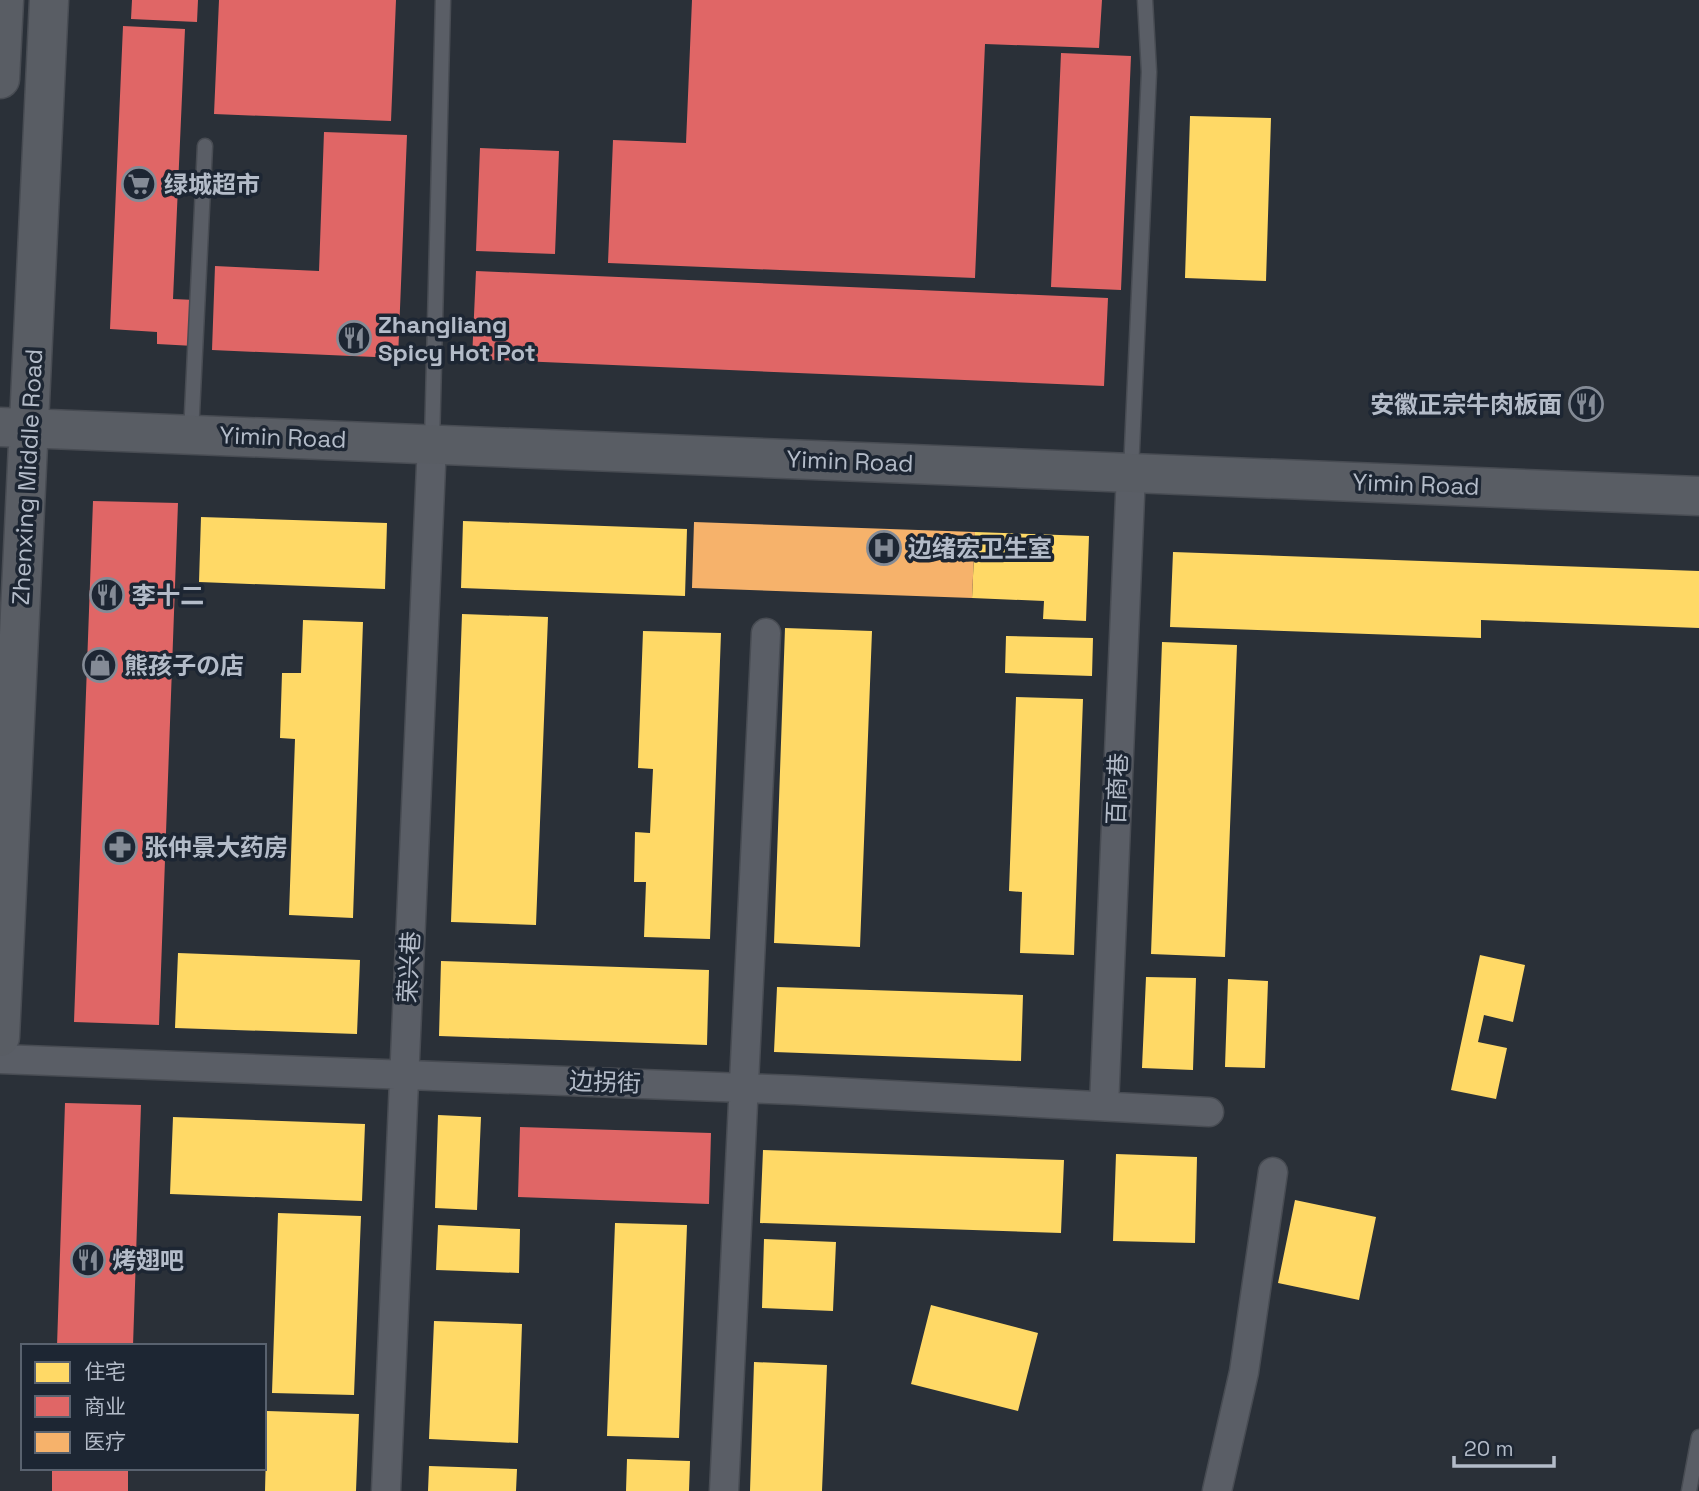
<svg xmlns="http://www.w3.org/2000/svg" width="1699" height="1491" viewBox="0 0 1699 1491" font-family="'Space Grotesk','Noto Sans SC','Noto Sans JP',sans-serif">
<rect width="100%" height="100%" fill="#2a3038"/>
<path fill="#ffd966" d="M1190 116 1271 118 1266 281 1185 278Z
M201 517 387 523 385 589 199 582Z
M463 521 687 529 685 596 461 588Z
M975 532 1089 536 1086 621 1043 619 1044 601 972 598Z
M1173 552 1699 571V628L1481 620V638L1170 627Z
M462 614 548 617 536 925 451 922Z
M303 620 363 622 353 918 289 915 295 739 280 738 282 673H301Z
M785 628 872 631 860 947 774 943Z
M643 631 721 633 710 939 644 937 646 882H634L635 832 650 833 653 769 638 768Z
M1006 636 1093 638 1092 676 1005 673Z
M1162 642 1237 645 1225 957 1151 954Z
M1016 697 1083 699 1074 955 1020 953 1022 892 1009 891Z
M178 953 360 960 357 1034 175 1028Z
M1480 955 1525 965 1513 1022 1484 1015 1478 1042 1507 1048 1496 1099 1451 1090Z
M441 961 709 970 707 1045 439 1036Z
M1146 977 1196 978 1193 1070 1142 1068Z
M1228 979 1268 981 1265 1068 1225 1067Z
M777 987 1023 995 1021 1061 774 1052Z
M438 1115 481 1117 477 1210 435 1208Z
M173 1117 365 1124 362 1201 170 1194Z
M763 1150 1064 1160 1061 1233 760 1223Z
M1116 1154 1197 1157 1195 1243 1113 1241Z
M1295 1200 1376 1217 1359 1300 1278 1283Z
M278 1213 361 1216 354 1395 272 1393Z
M615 1223 687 1225 679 1438 607 1436Z
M438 1225 520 1229 519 1273 436 1270Z
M764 1239 836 1242 833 1311 762 1308Z
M931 1305 1038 1333 1018 1411 911 1384Z
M434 1321 522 1324 518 1443 429 1439Z
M754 1362 827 1365 822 1491H750Z
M267 1411 359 1414 356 1491H265Z
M627 1459 690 1461 689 1491H626Z
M429 1466 517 1469 516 1491H428Z"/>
<path fill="#e06666" d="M132 0H198L197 22 131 19Z
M219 0H396L391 121 214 114Z
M692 0H1102L1099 48 985 44 975 278 608 263 613 140 686 143Z
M123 26 185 29 173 299 195 300 194 346 157 344V332L110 329Z
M1061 53 1131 56 1121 290 1051 287Z
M324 132 407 135 398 358 212 350 215 266 319 271Z
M480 148 559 151 555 254 476 251Z
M476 271 1108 298 1104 386 472 359Z
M93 501 178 503 159 1025 74 1022Z
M65 1103 141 1105 133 1346H57Z
M520 1127 711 1133 709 1204 518 1197Z
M52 1468H128V1491H52Z"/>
<path fill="#f6b26b" d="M694 522 975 532 972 598 692 588Z"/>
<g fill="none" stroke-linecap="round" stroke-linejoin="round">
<g stroke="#484c53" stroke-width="17">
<path id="lane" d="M191 434 205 146
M432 443 443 0
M1131 471 1149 72 1145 0
M1689 1491 1699 1437"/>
</g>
<g stroke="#484c53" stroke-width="31">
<path id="street" d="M0 1059 795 1090 1209 1112
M1104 1106 1131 473
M386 1491 432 443
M724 1491 766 633
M1217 1491 1244 1372 1273 1172"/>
</g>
<g stroke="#484c53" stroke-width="41">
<path id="secondary" d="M0 79 4 0
M0 427 1699 496
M0 1037 49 0"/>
</g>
<use href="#lane" stroke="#5a5e66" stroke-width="14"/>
<use href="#street" stroke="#5a5e66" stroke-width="28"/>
<use href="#secondary" stroke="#595d64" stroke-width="38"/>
</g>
<defs>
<g id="supermarket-ring" transform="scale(1.75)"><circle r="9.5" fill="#1d2633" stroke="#848b96" stroke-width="1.5"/><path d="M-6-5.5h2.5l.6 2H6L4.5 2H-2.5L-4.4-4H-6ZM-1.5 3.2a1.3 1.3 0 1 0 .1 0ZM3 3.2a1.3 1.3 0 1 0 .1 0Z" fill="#848b96"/></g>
<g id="restaurant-ring" transform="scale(1.75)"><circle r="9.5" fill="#1d2633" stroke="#848b96" stroke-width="1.5"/><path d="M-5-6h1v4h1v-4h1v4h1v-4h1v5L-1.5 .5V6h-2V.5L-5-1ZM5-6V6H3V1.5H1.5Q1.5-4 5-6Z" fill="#848b96"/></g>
<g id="hospital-ring" transform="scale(1.75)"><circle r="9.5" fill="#1d2633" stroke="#848b96" stroke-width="1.5"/><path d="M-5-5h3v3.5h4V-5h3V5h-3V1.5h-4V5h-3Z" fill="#848b96"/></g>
<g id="shop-ring" transform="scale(1.75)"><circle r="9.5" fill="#1d2633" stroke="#848b96" stroke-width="1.5"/><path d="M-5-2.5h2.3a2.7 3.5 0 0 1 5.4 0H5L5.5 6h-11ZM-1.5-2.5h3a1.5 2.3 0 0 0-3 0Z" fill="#848b96"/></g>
<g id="pharmacy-ring" transform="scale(1.75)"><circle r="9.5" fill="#1d2633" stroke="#848b96" stroke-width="1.5"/><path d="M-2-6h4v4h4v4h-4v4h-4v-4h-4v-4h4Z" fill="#848b96"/></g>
</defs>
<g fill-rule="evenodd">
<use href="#supermarket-ring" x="139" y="184"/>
<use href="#restaurant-ring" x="354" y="338"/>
<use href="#restaurant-ring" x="1586" y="404"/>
<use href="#hospital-ring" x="884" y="548"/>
<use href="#restaurant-ring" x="107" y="595"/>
<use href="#shop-ring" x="100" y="665"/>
<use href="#pharmacy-ring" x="120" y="847"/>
<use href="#restaurant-ring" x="88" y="1260"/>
</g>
<g text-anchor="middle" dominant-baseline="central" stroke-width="7" stroke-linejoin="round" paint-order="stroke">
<g font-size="24" font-weight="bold" fill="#b4bcc9" stroke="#1d2633" text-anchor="start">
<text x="164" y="184">绿城超市</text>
<text x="378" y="324">Zhangliang<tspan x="378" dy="28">Spicy Hot Pot</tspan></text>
<text x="1562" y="404" text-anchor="end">安徽正宗牛肉板面</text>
<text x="908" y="548">边绪宏卫生室</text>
<text x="132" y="595">李十二</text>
<text x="124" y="665">熊孩子の店</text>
<text x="144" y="847">张仲景大药房</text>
<text x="112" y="1260">烤翅吧</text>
</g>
<g font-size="24" fill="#b4bcc9" stroke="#1d2633">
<text transform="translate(283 437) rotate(2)">Yimin Road</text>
<text transform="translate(850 461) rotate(2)">Yimin Road</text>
<text transform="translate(27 477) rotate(-87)">Zhenxing Middle Road</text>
<text transform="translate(1416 484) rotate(2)">Yimin Road</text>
<text transform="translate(1117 789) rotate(-88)">百商巷</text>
<text transform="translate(409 967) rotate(-87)">荣兴巷</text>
<text transform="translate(605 1082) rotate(2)">边拐街</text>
</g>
</g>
<rect x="21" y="1344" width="245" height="126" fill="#1d2633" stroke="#59626f" stroke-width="2"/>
<rect x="35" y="1362" width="35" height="21" fill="#ffd966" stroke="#59626f" stroke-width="2"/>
<text x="84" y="1379" font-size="21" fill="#b4bcc9">住宅</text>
<rect x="35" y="1396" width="35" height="21" fill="#e06666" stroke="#59626f" stroke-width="2"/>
<text x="84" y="1414" font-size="21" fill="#b4bcc9">商业</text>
<rect x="35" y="1432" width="35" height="21" fill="#f6b26b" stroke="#59626f" stroke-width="2"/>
<text x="84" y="1449" font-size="21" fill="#b4bcc9">医疗</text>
<path d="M1454 1456v10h100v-10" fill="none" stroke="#b4bcc9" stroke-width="3.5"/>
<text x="1464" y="1456" font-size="21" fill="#b4bcc9" stroke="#1d2633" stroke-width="5" paint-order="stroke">20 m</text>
</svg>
